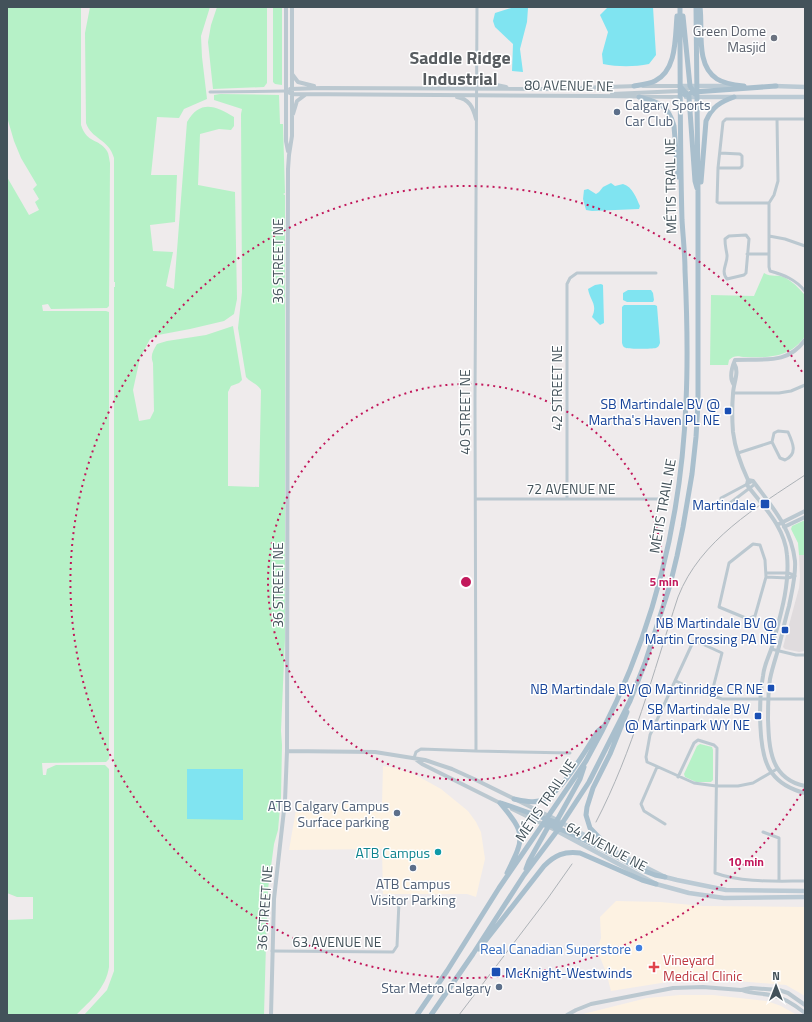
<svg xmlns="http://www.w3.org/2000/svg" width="812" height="1022" viewBox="0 0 812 1022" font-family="'Titillium Web',sans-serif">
<rect width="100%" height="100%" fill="#efebec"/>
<path fill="#fdf2e2" d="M383 766 390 767 414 774 441 789 468 811 476 822 481 832 485 859 476 897 467 894H383L382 849 289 850 297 804H382Z
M616 901 660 902 703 906 805 907V996L786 985 737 981 680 980 611 991 606 972 597 950 601 938 600 917Z
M680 995H713L767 1001 781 1006 797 1015H579L647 998Z"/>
<path fill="#e0dcde" d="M799 555H805V651L799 652 785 649 783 647 799 588 800 577Z"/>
<path fill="#b6f1c7" d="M7 7H81V125C87 144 99 138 107 151 109 154 109 159 110 163L109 306 107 308 51 309 48 304 42 305 43 311H106L109 312V759L106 762 42 763 43 775H46L47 769 56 765H105L109 769V967C106 988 90 1001 76 1015H7V920L33 919V897H17L7 893V177L29 215 39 210 35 202 39 199 33 189 37 185 21 158 14 141 7 117Z
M90 7H210L201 36 202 57 207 99 184 109 179 118 157 117 151 175H177L175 222 150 225 153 251 173 252 166 286 174 289 187 122C200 99 216 106 234 117V126L231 130 219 129 200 134 198 185 235 192 237 299 234 314 224 321 190 329 158 335 150 339 140 358 133 390 139 421 150 419 154 411 153 363C150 355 153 351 157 344L167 341 206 335 233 326 242 380 239 383 231 386 228 392V486L259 487 261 390C257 383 251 383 246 377L238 328 242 292 241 114 242 109 214 100V95L220 94 279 95 280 124H283L285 193 283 194 285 195V277L284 279 285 280V638L281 731 282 745 281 797 278 830 274 844 268 889 266 944 264 1015H84L107 990 114 971V287H115V282H114V158C109 139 91 139 86 123L85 33Z
M217 7H267V83L264 87 213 89 208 42 211 25Z
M273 7H282V85L275 84 273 82Z
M764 273C770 277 774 275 780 276 789 278 797 286 803 293L805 295V336C791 357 770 358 746 357 739 357 735 354 729 360L728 365H710L711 295 754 296Z
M805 520V555H799L798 543 791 529 792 526Z
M700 744 712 747 713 750V780L711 782H696L685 777 684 774 697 746Z"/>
<path fill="#80e4f1" d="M514 7 528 8 527 22 520 49 523 72 512 71 513 44 495 27 493 21 495 13Z
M608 7H653L656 55 649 64C634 67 618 67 603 64L602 54 608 32 600 15Z
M611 183 615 186 623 184C633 187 636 198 640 206L639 209 592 211 586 210 583 199 584 190 588 189 596 194 599 192 603 187Z
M601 284 603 285 604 323 600 325 592 317C598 304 590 301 588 289L595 285Z
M628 290H651L653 293 654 300 653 302H627L623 300V293Z
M624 305H655L657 306 660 343C659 345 659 347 656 348 652 349 629 349 626 348 623 347 623 346 622 343V307Z
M187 769H243V820L187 819Z"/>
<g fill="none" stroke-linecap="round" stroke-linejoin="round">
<path stroke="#bbc8d0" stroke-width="3" d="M210 92 286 91
M777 119 778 181 774 195 769 203V267L770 271C784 275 795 279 805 291
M718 168H740L742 166V156L740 154 720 153
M769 203H719L717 202 718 168 723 122 726 119H805
M746 235 749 239 746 273 744 275 727 279C720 271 728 263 727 255 726 248 725 247 725 239L729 236Z
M769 236 785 239 805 246
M747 254H769
M733 393H779L791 391 805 385
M778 431 788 432C793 443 798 454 785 460L780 458 772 442 774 433Z
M738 453 772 442
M753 481 721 498V503L725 504 730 503 755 484
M476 499H665
M567 499V284L570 278 577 273H656
M753 544 760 545 765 560 766 577 755 616 748 619 719 607 729 563Z
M766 573H788L794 575
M766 577 788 578 795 576
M771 649 796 655H805
M676 681 695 690 722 699H805
M711 696 722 653 696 641 693 642 650 735 646 757 647 762 694 783 716 786H738L753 783 777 769
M476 751 570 753
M414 758 416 752 421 749 476 751 475 401 477 7
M657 767 641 804 644 811 665 824
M678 777 694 743 698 740 714 745 717 748 715 873C743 883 775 881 805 881
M763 832 779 838V881
M272 951 393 952 397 946 399 902 405 901"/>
<path stroke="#bbc8d0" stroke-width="4" d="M286 7V141L288 151
M292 74 298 82 314 86
M477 76 487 83 506 87
M643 86H680
M290 89 321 88 546 89 637 86
M286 91 292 94 600 96 680 97
M612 94 680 91 693 87
M457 97C469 99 473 107 476 119
M293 114 297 101 305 95
M734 363C740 372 733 384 733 394 732 406 732 419 733 432 735 448 741 465 748 480L753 481C772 507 791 527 795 561 796 576 792 591 789 606 785 620 782 635 778 650 775 660 772 669 770 679 768 692 768 706 768 719 769 748 770 779 805 786
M734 385C729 378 732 367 735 360 763 358 786 366 805 340
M748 480 747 485C763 506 785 527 787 555 790 586 780 617 772 647 769 656 764 665 763 676 759 698 757 755 772 773 780 784 793 790 805 793
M777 525 805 511
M784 527 805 517
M287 751 375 752 425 760 452 769 474 779 549 816
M414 758 422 764 502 804
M512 809 557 831
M742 990C751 994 760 993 770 995 783 997 795 1005 805 1013
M271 1015 274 899 285 801 287 751 288 169 289 155 292 136V7
M567 1015 576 1010 591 1004 673 988 703 987 741 990 751 988 779 990 788 993 805 1005"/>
<path stroke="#bbcad4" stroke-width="4.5" d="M680 86H734
M774 86 805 87
M686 97H805
M549 816 629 859 665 877 677 880 726 890 805 891
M557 831 656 884 689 893 724 898 805 897"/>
<path stroke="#a9bfcd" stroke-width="5" d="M700 7C703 29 695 65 717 79 725 84 735 85 744 86
M683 16 690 86 695 94
M634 86C640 85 649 84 655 81 677 70 675 38 677 16
M680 86 689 97 695 181 697 188
M685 95 694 92 776 86
M639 97C658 102 668 104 674 126L678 177
M701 182 706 121C712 107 720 102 734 97
M514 799C524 801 536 804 545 799 563 790 587 748 598 731L603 727
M500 803C526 834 525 837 507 873
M501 803 558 823
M544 825C555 822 626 862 642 870L655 875 665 877
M555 828V824L580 779 584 767
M609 848 590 828 586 815 587 807 593 788 610 754 627 712
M526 869 529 861 548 827 550 821
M479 949 544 866C555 855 564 851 580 853L642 880 656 884
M417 1015 447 971 499 888 586 761C649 650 681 529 686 402 688 359 687 314 685 270 685 254 683 237 682 220 680 149 680 78 680 7
M431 1015 473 954 524 875 557 831 589 782 630 701 645 663 670 585 677 556 683 527 692 474 696 437 698 403V193L696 7"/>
<path stroke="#adb2b7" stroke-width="1" d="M596 822C633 751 653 673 678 597 700 540 757 507 805 475
M459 1015 548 898 572 864"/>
</g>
<g fill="none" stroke="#c2185b" stroke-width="2" stroke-dasharray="2 4">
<circle cx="466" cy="582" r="198"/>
<path d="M804 789A396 396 0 1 1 804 375"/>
</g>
<circle fill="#6b7280" stroke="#fff" stroke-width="1.5" cx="774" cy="38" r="4"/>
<g fill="#5c6f8a" stroke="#fff" stroke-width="1.5">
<circle cx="617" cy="112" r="4"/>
<circle cx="397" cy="813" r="4"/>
<circle cx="413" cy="868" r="4"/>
<circle cx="499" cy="987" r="4"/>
</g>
<g fill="#1a4fb4" stroke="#fff" stroke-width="1.5">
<rect x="724" y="407" width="8" height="8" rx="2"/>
<rect x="760" y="499" width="10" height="10" rx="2"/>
<rect x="781" y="626" width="8" height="8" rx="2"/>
<rect x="767" y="684" width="8" height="8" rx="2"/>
<rect x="754" y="712" width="8" height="8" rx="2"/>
<rect x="491" y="967" width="10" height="10" rx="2"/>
</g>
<circle fill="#0f9aa8" stroke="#fff" stroke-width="1.5" cx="438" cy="852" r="4"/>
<circle fill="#3f7fe0" stroke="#fff" stroke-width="1.5" cx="639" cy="948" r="4"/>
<path fill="#e0444e" stroke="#fff" stroke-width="1.5" d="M652 961h4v4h4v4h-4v4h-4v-4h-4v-4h4z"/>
<g text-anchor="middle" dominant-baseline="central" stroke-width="3" stroke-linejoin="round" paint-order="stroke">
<g font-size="14" fill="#5b616d" stroke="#fff" text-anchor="end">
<text x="766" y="30">Green Dome<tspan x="766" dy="16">Masjid</tspan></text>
</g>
<g font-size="14" fill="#43525a" stroke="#fff">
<text transform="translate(569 85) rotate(1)">80 AVENUE NE</text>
<text transform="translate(670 186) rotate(-91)">MÉTIS TRAIL NE</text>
<text transform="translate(277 261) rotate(-90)">36 STREET NE</text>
<text transform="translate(556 388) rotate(-90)">42 STREET NE</text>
<text transform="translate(464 412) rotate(-90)">40 STREET NE</text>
<text x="571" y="488">72 AVENUE NE</text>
<text transform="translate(662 506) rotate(-80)">MÉTIS TRAIL NE</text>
<text transform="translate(277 585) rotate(-90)">36 STREET NE</text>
<text transform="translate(545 800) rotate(-56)">MÉTIS TRAIL NE</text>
<text transform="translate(607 846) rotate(28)">64 AVENUE NE</text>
<text transform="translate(264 908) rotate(-86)">36 STREET NE</text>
<text x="337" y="941">63 AVENUE NE</text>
</g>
<g font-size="14" fill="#4e5e75" stroke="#fff" text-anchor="end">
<text x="625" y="104" text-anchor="start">Calgary Sports<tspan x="625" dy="16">Car Club</tspan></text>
<text x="389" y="805">ATB Calgary Campus<tspan x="389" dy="16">Surface parking</tspan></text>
<text x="413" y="883" text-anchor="middle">ATB Campus<tspan x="413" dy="16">Visitor Parking</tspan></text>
<text x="491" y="987">Star Metro Calgary</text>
</g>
<g font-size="14" fill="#164399" stroke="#fff" text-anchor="end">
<text x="720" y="403">SB Martindale BV @<tspan x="720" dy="16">Martha's Haven PL NE</tspan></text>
<text x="756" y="504">Martindale</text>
<text x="777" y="622">NB Martindale BV @<tspan x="777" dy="16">Martin Crossing PA NE</tspan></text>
<text x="763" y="688">NB Martindale BV @ Martinridge CR NE</text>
<text x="750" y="708">SB Martindale BV<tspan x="750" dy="16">@ Martinpark WY NE</tspan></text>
<text x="505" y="972" text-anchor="start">McKnight-Westwinds</text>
</g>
<g font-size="14" fill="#0d838f" stroke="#fff" text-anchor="end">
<text x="430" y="852">ATB Campus</text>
</g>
<g font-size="14" fill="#366cbe" stroke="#fff" text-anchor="end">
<text x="631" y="948">Real Canadian Superstore</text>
</g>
<g font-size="14" fill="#be3a42" stroke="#fff" text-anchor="start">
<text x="663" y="959">Vineyard<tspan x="663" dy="16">Medical Clinic</tspan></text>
</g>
<g font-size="18" font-weight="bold" fill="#585d61" stroke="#fff">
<text x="460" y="57">Saddle Ridge<tspan x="460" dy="21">Industrial</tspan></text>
</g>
</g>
<circle cx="466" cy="582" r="6" fill="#c2185b" stroke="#fff" stroke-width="2"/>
<g font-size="12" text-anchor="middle" font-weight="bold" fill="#c2185b" stroke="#fff" stroke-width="3" stroke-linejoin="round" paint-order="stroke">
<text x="664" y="586">5 min</text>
<text x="746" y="866">10 min</text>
</g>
<rect width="812" height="1022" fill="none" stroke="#43525a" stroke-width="16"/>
<g transform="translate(776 986)" stroke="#ffffff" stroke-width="3" paint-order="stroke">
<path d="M0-3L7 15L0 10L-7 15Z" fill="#43525a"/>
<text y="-6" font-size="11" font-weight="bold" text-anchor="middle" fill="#43525a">N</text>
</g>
</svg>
